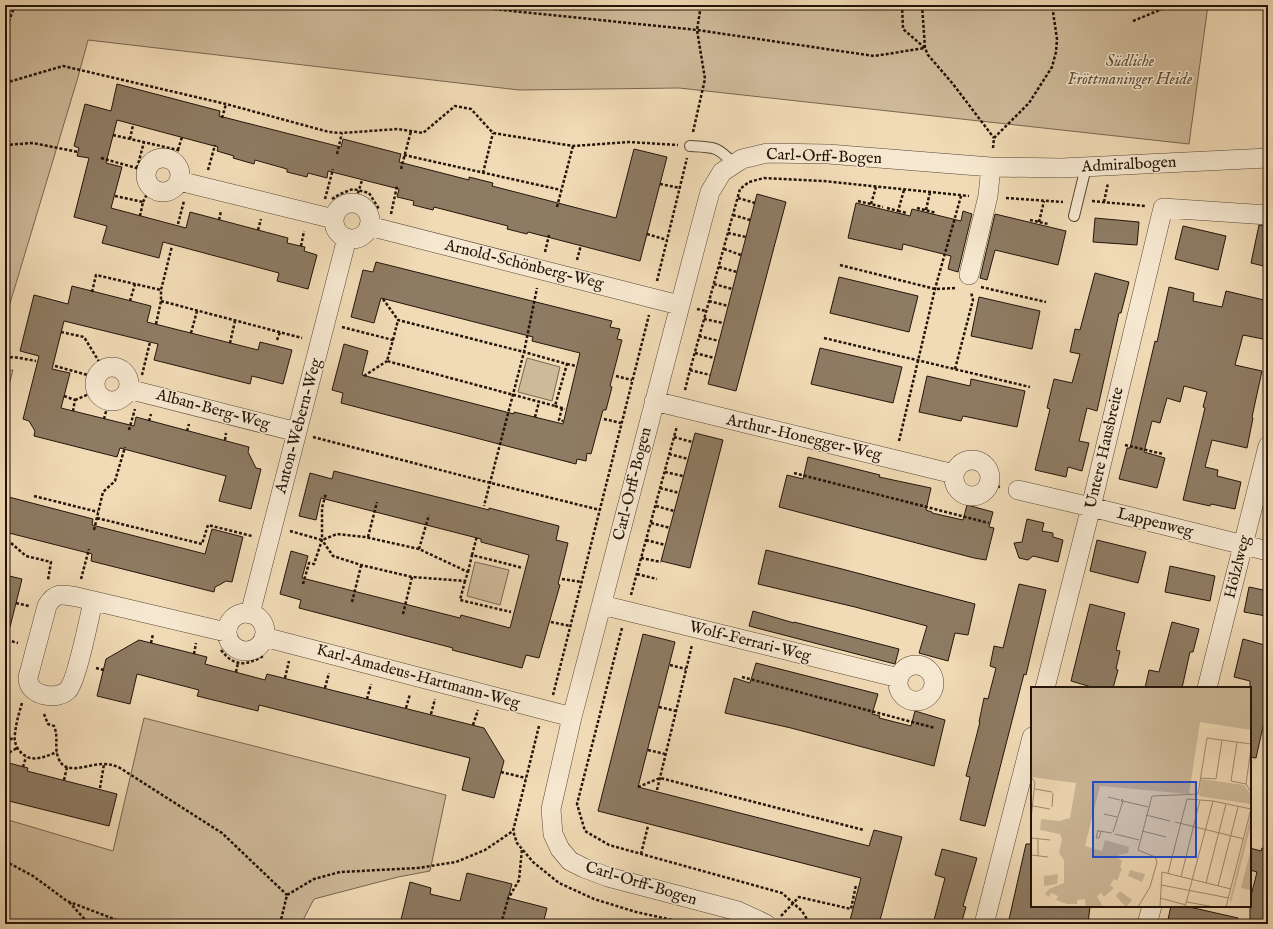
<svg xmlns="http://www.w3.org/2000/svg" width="1273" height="929" viewBox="0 0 1273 929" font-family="'IM FELL English',serif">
<rect width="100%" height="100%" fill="#f1dbb6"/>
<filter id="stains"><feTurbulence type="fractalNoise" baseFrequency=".005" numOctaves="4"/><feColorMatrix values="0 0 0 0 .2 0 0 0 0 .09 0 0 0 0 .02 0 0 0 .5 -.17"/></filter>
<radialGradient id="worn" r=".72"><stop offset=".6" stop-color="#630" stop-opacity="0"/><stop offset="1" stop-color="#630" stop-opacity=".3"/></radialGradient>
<path fill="#ceb999" stroke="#786651" d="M5 5H1208L1189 144 679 88 519 90 88 40 78 77 5 320Z
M527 358 560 367 552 401 518 392Z
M13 370 5 400V371Z
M475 562 509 570 500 605 467 596Z
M144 718 446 795 430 871 398 877 314 899 301 924H5V819L113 851Z"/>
<path fill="#8e7b63" stroke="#231409" d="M117 84 220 111 219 116 341 147 343 139 401 154 399 162 469 180V177L493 183 492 186 616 218 634 149 667 157 640 261 528 232 527 234 507 229 508 226 434 207 433 210 413 205 414 201 397 197 399 189 328 171 327 178 308 173 307 177 287 172V169L255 160 254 164 233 158 234 156 217 151 218 147 117 120 106 163 122 167 111 208 186 228 190 212 288 238 287 243 305 247 304 251 317 255 308 289 277 281 279 273 163 242 159 258 102 243 107 226 74 217 89 158 77 156 79 148 74 146 85 104 111 111Z
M757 194 786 202 736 391 708 384Z
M856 203 910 216 912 209 961 221 963 211 972 214 958 272 948 269 951 256 903 244 902 250 848 238Z
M995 214 1066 231 1058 265 995 250 987 280 980 278Z
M1095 218 1139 222 1137 245 1093 242Z
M1259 225 1268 226V267L1251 263Z
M1183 226 1226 236 1218 270 1175 259Z
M376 262 612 321 610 327 620 329 617 339 622 340 610 386 612 387 606 410H603L591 454 587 453 586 461 577 459 576 464 341 403 343 393 332 390 344 344 368 351 362 375 514 414V412L563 424 580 353 532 341 533 337 381 298 374 323 351 317 363 270 373 272Z
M1095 273 1129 282 1121 313H1119L1097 411 1087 408 1079 441 1089 443 1082 471 1068 467 1066 477 1035 470 1050 409 1047 408 1054 379 1072 383 1080 354 1070 352 1075 329 1080 330Z
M839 277 918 296 909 332 830 313Z
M72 286 151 306 147 322 258 350 260 342 292 350 283 384 252 376 250 384 154 360 158 344 64 321 52 369 70 373 61 408 134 426 136 417 249 447 248 452 256 468 261 469 251 509 219 501 226 476 120 448 117 457 34 436 35 431 29 421 23 419 39 356 20 351 34 295 68 304Z
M1169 287 1194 293 1193 301 1222 307 1226 291 1268 301V340L1243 335 1235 365 1262 371 1252 417 1253 418 1247 448 1212 440 1205 467 1218 470 1217 476 1241 482 1235 509 1211 504 1210 506 1183 500 1205 408 1203 407 1207 392 1184 386 1180 402 1167 398 1160 423 1152 421 1144 452 1165 458 1157 488 1119 479 1127 448H1130L1155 341 1157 342Z
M979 297 1040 311 1032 349 971 336Z
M820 348 902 367 893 403 811 384Z
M927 376 970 386 971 379 1025 391 1017 427 963 416 961 421 919 412Z
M695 433 723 440 690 568 661 561Z
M808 457 880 475 879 477 931 488 926 510 932 512V513L963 520 967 505 993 512 989 527 994 528 986 560 974 558 779 507 787 475 803 479Z
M334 471 489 510V508L559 526 556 540 568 543 558 584 560 585 539 658 526 655 522 668 452 650 453 648 299 608 301 600 280 594 291 551 308 556 302 578 460 618 461 615 510 628 529 555 481 542V539L321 498 316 520 299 516 310 473 332 479Z
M5 496 93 519 92 525 205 554 212 529 243 537 232 582 226 581 221 584 215 587 214 592 91 561 92 554 5 532Z
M1027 519 1044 523 1042 531 1053 533V537L1063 540 1058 562 1033 556 1028 560 1019 558 1014 543 1022 542Z
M1097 540 1146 552 1138 583 1090 571Z
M766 550 842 569 975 604 968 635 955 633 948 661 919 653 927 626 855 607 758 584Z
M1170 566 1215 576 1210 601 1165 592Z
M5 575 22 579 10 627 5 626Z
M1019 584 1046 590 1026 675 1024 674 985 826 960 820 970 777 966 776 980 722H979L984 698 988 699 996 668 990 666 994 646 1003 648Z
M1249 587 1268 591V606L1266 616 1244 612Z
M1090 604 1125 613 1116 650 1120 651 1116 669 1118 670 1113 688H1095L1071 681Z
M753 611 794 623V622L899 649 895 664 749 626Z
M1172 622 1199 629 1193 652H1190L1182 688H1145L1149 670 1159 672Z
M643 634 675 642 638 787 869 846 874 830 902 837 879 924H849L861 878 598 811Z
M1243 639 1268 646V704L1256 758 1250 757V681L1234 677Z
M139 640 207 657 205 664 265 680 267 674 484 728 504 761 494 798 462 790 470 758 259 705 258 711 197 696 199 690 137 674 130 704 97 696 106 659Z
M756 663 878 694 872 714 880 716 879 718 911 726 915 711 945 720 934 766 791 728 725 713 734 678 750 683Z
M5 762 28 768 27 771 117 794 109 826 5 800Z
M1026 844H1032V906H1090L1088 924H1008Z
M1250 848 1261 851 1262 848 1268 849V924H1250V900L1257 872 1250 870Z
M942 849 977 858 963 906 966 907 961 924H933L945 878 935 875Z
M467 873 512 884 508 898 547 908 543 924H400L410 882 431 888 430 894 460 901Z
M1171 906H1185L1238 918 1237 924H1167Z"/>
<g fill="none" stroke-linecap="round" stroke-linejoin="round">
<g stroke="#564634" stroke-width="12">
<path id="service" d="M690 146C714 147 717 146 734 164
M1074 216 1086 167"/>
</g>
<g stroke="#564634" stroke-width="20">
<path id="minor" d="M146 175a17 17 0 1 1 34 0a17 17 0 1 1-34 0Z
M179 181 334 219
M334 221a18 18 0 1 1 36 0a18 18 0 1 1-36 0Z
M369 226 679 305
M969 275 988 196 991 167
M95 384a17 17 0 1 1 34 0a17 17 0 1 1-34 0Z
M128 389 297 432
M654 401 954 474
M954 478a18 18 0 1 1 36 0a18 18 0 1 1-36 0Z
M1018 490 1091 507 1268 551
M93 602C89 618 77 680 68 690 57 701 29 696 28 679 28 676 29 673 30 670L47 606C55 592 62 594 77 597L226 632
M602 605 899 678
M227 632a19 19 0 1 1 38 0a19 19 0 1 1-38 0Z
M250 614 347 238
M264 637 572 717
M898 683a18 18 0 1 1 36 0a18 18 0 1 1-36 0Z
M1045 688 1091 507 1163 208 1268 215
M1207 688 1268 446
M766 924 738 911 608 877 584 868 570 861 560 849 553 834 551 809 572 717 700 229 710 192 722 172 742 159 767 153 828 154 991 167 1062 168 1268 158
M984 924 1032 737
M1147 924 1152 906"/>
</g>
<path stroke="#231409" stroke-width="2.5" stroke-dasharray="3 2" stroke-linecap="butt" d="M454 5 697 30 874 56 925 48 903 29 902 5
M922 5 925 48 928 55 953 84 994 138
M1133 21 1172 5
M5 31 15 5
M5 83 63 66 226 104 329 132 342 133 398 129 423 133 455 106 471 109 493 133 573 146 629 142 678 145
M222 118 226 104
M693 132 705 79 697 30 701 5
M113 135 178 150 175 163
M130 139 133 125
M5 145 33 143 78 152
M993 148 994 138 1029 103 1052 67 1056 52 1057 39 1052 5
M178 150 182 137
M337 154 342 133
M404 155 561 190
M101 158 147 171
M137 168 144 142
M401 169 411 131
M208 170 215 145
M483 173 493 133
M660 184 680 188
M115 196 143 202 140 216
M738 198 755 203
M1006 198 1063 202
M325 199 333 169
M332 199 340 194 353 189 369 193 379 209
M858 201 883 207
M1092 201 1145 206
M143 202 151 186
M1104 202 1108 183
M355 203 362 180
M871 204 876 187
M557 207 573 146
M887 208 898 211 904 190
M917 208 936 213
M926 210 930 192
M898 211 907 213
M391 214 397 186
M733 215 750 220
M219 220 221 211
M1030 220 1048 224
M1039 222 1044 201
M178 224 184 201
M258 230 261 219
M728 233 746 237
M647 234 667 240
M301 246 304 231
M724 249 741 255
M545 252 549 235
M577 260 581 245
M840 265 935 289 956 288
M719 267 737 272
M657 281 687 158
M714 284 732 289
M981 287 1046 302
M92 292 96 275 161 290
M383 299 398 320 524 352 537 288
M130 301 135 284
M161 301 302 338
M709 301 728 306
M697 309 706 311
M704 319 723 323
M156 324 161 301V290L172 246
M342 327 393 340 387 361 555 406 567 364 524 352 484 506
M61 332 84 337 103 368
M191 333 197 311
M699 336 719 341
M824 338 1030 387
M277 340 280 332
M393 340 398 320
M230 343 235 321
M695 353 714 358
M5 358 14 357 36 361
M567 364 576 366
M55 366 95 377
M955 369 973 300 971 292
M690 370 710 375
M142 375 150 342
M364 376 387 361
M616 376 632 380
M685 390 690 370 740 189 749 182 764 178 823 181 969 196
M64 396 75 400 73 411
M75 400 96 391
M555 406 565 409
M562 408 559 420 563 421
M535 417 539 402
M104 419 109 400
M604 419 621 423
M149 421 151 414
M129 430 135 409
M187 431 189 424
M313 437 479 480 600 510
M674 437 692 442
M225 440 226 433
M899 441 935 289 961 196
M1125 445 1163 454
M669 454 688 459
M665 472 683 476
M794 473 989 523
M989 484 1000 487
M660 488 679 493
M34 496 98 512
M656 506 674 511
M97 518 202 544 208 525 252 536
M651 523 670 528
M94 530 103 492 115 481 125 447
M290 531 322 540 337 534 365 537 419 549 468 572 465 581 412 577 361 565 333 556 322 540
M368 537 377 502
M646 540 665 545
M11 543 26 556 51 562 48 580
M419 549 429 515
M472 555 477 536
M641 558 661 562
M468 572 472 555 523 568
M637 574 657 579
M81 579 89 549
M562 579 581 582
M465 581 460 600 511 612
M303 584 309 563 314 564 322 540V508L326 493
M631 595 677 426
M352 602 361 566
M16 603 29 606
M403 614 412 577
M551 622 570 626
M622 628 577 804 585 831 609 845 782 893 802 911 810 924
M7 640 18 643
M151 643 153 634
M221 650C234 667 246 666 263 656
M194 654 196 643
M670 665 686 669
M96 668 104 670
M236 672 238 663
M742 677 935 728
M285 678 289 661
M325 688 329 673
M553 695 649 315
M367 699 371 684
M22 703C19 713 16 723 15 734 14 739 15 744 18 749 29 764 42 758 57 752
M659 707 676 711
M406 708 410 694
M44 714 48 724 54 726C59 738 54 746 58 757 64 777 88 764 102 764 109 764 114 765 120 768L222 833 287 895
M431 714 435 699
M473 725 478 710
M539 726 513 831 517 843 533 862 559 883 594 899 636 912 691 924
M5 737 15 740
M648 750 665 754
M5 755 17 748
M23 767 26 757
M501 772 526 778
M64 780 67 767
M638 787 660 778 864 830
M100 788 104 764
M657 790 692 645
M641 854 648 826
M5 861 33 876 67 901 127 924
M69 902 89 924
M781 916 799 897 851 909 856 885
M280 924 287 895 314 879 340 872 418 868 456 862 485 850 513 831
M501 924 508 899 519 880 522 849"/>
<use href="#service" stroke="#f6e8d0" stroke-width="10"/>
<use href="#minor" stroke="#f6e8d0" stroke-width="19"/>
</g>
<g text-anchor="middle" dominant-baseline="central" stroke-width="3" stroke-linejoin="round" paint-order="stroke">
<g font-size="16" font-style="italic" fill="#5f4e3b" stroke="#f6e8d0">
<text x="1130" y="62">Südliche<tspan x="1130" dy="18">Fröttmaninger Heide</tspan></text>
</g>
<g font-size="16" fill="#231409" stroke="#f6e8d0">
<text transform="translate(824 157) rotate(2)">Carl-Orff-Bogen</text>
<text transform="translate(1129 165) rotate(-3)">Admiralbogen</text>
<text transform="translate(524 265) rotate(14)">Arnold-Schönberg-Weg</text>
<text transform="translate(213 410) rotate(15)">Alban-Berg-Weg</text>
<text transform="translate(299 426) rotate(-75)">Anton-Webern-Weg</text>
<text transform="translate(804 438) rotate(13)">Arthur-Honegger-Weg</text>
<text transform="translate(1105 448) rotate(-77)">Untere Hausbreite</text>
<text transform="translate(633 484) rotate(-76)">Carl-Orff-Bogen</text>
<text transform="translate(1155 523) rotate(14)">Lappenweg</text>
<text transform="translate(1238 567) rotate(-76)">Hölzlweg</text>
<text transform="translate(750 642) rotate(14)">Wolf-Ferrari-Weg</text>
<text transform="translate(418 677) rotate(15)">Karl-Amadeus-Hartmann-Weg</text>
<text transform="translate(641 884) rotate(17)">Carl-Orff-Bogen</text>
</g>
</g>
<g transform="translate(1031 687)">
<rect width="220" height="220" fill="#f1dbb6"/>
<path d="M0 0H220V43L169 35 158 107 69 99 54 159 71 164 74 153 98 160 97 166 88 168 86 171 91 173 89 181H91L86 194 83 192 79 198 83 201 73 210 70 206 66 209 72 220H55L54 212 46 213V217H36L25 213 27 209 23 207 20 206 18 210 14 207 18 202 33 196V173L28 166 31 152 29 147 9 143 10 132 28 134 39 131 45 96 0 90ZM170 92 213 98 220 108V117L168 109ZM220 127V137L200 216 199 212ZM220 162V203L210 201ZM99 183 114 187 111 195 97 189ZM27 187 26 197 13 199V189ZM89 204 101 213 95 220 85 209Z" fill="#ceb999"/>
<path fill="none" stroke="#9f8b71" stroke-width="1" d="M206 55 200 94 215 97M220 61 215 97 220 105M0 90 4 95 0 132M170 91 185 92 191 53M4 102 21 105M77 110 89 113M92 114 117 120M2 119 19 122M21 120 22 106M73 127 86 130M115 128 139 134M144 135 213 152M70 144 68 151H65L67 143 68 144 81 146M111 144 135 150M82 145 92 114 91 112 90 115M84 147 108 153M0 151 19 153M0 168 17 170M7 169V152M137 186 156 112 182 114 220 122M150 190 169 113M175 196 195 117M130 198 198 211M187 199 207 120M129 211 155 218M156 215 183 220M107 220 119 200 126 175 124 170 107 163 121 109 167 107 176 51 220 57M129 220 131 185 200 202M154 220 182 114M195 220 220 122"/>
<path fill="#1d4ed8" fill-opacity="0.15" stroke="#1d4ed8" stroke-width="2" d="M62 95H165V170H62Z"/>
<rect width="220" height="220" fill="none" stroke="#231409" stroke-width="2"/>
</g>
<rect width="1273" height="929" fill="none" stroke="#f1dbb6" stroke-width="20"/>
<rect x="6" y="6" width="1261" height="917" fill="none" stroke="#231409" stroke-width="2"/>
<rect x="10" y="10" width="1253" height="909" fill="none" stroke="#231409"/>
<rect width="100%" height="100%" filter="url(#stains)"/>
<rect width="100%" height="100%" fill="url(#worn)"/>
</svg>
